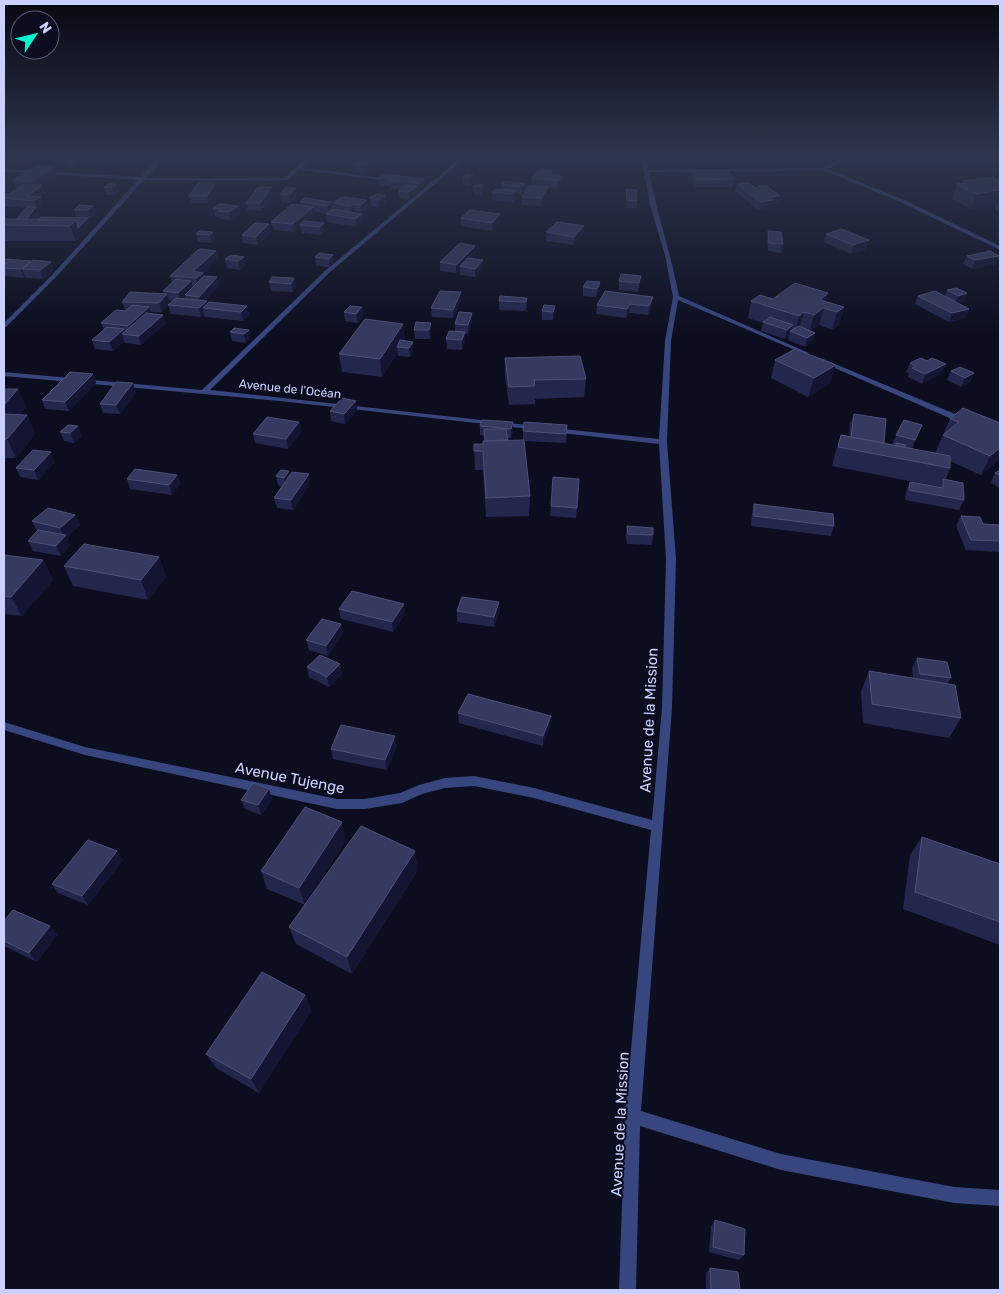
<svg xmlns="http://www.w3.org/2000/svg" width="1004" height="1294" viewBox="0 0 1004 1294" font-family="Rubik,sans-serif">
<rect width="100%" height="100%" fill="#0c0e1f"/>
<g fill="none" stroke-linecap="round" stroke-linejoin="round">
<path fill="#37467e" fill-rule="evenodd" d="M161 155H166L146 178H284L310 155H315L302 167 395 180 393 181 299 170 287 180 273 181 144 180 56 277 6 327 4 328V323L52 275 138 180 4 171V169L141 177Z
M464 155H469L330 272 210 390 536 426 540 428 539 430 280 401 4 376V372L202 390 326 270Z
M641 155H645L648 170 823 168 841 158 869 155 844 160 828 169 904 200 1000 246V250L998 249 900 202 823 170 649 172C657 214 671 254 679 296L809 353 804 354 678 300 671 341 667 442 676 559 672 708 641 1111 781 1154 954 1187 1000 1190V1206L954 1203 781 1170 640 1126 636 1290H619L625 1116 651 830 534 798 474 786 445 788 422 794 402 803 365 809H337L85 755 4 730V722L85 747 337 799H365L400 793 419 785 445 778 474 776 534 788 652 820 662 708 666 559 659 444 553 432 549 430 553 428 659 439 665 341 673 297 665 255 650 205Z
M823 359 967 419 968 421 964 423H961L821 362V360Z"/>
</g>
<path fill="#24274d" d="M4 155H24V157L13 162 4 160Z
M69 155H98V157L90 163 84 162V163L78 168 66 167 64 160Z
M357 155H402L392 162 384 161V160L377 166 372 165V168L365 174 355 172 354 165 357 163 356 156Z
M548 155H559L558 157H548Z
M724 155H763L762 162H729Z
M692 170 734 179 732 187H696L691 178Z
M57 175 40 185 45 193 40 197 43 205 37 209 39 215 36 220 76 218 74 210 93 206 96 213 90 218H88L90 226 76 241H4V219H16L26 208 4 206V194H9L18 188H16L13 180Z
M473 175V183L470 186 463 185V177Z
M552 175 562 183 557 189 531 185 532 178Z
M379 177 424 179V187L419 191 417 190 418 194 410 200 399 198 398 191 400 189H390V186L380 185Z
M963 181H1000V212L995 209 996 205 971 209 952 199 957 184 962 183Z
M215 183 217 190 208 203H191L189 196Z
M116 184 119 192 114 195H106L104 187Z
M501 184H525V191L521 195 516 194V199L513 202 492 200V192L501 189Z
M737 184 758 189V186H767L779 204H772L771 208 758 210 735 191Z
M483 185V192L481 195 474 194 473 186Z
M548 187V195L542 206 522 205V197Z
M626 189 637 201V208H627L626 197Z
M280 194 297 195 291 203 281 202Z
M273 195 261 211 247 210 246 203Z
M385 196 386 204 379 208 371 206 370 198Z
M367 200 368 208 362 212 355 211 353 212 363 222 356 227 327 222 326 214H327L313 211 314 215 307 221 324 223 325 231 321 235 302 233 301 227 294 232 273 230 271 222 300 205V202H332L333 209V203Z
M238 206 240 214 231 220 220 219V217L215 216 213 208Z
M500 214V222L492 231 461 226V218Z
M768 231 783 244 781 253 768 251 767 239Z
M213 232 215 240 212 243 198 242 196 234Z
M271 232 258 245 243 243 242 235Z
M546 232 583 234 573 245 546 241Z
M826 234 866 249 851 254 824 242Z
M216 251 218 259 203 273 204 276 217 277 219 286 205 301H207V304L247 306 249 315 243 321 205 317 204 315 201 317 171 314 168 305 173 301 169 300 170 302 162 312H150L151 313 166 323 141 345 125 343 124 341 113 351 95 349 92 340 104 330 101 323 126 310H125L122 302 164 293 163 291 172 283 170 276Z
M475 254 471 258 483 269 475 277 460 275V269L456 273 440 271V262Z
M231 255 246 265 240 270 227 268 225 259Z
M333 255 334 263 330 267 316 266 315 257Z
M967 256 996 264 972 269 963 264Z
M4 259 31 262H51L54 270 43 279 25 278V277L24 278 4 276Z
M641 276 638 292 619 290V281Z
M294 278 296 287 293 292 271 291 269 282Z
M587 281 599 291 596 297 583 296V287Z
M947 290 967 293 964 302 959 303 969 309 965 318 949 322 915 304 918 296H945Z
M605 291 652 306 648 315 629 313 626 318 596 314 597 305Z
M527 298 526 311 499 310V301Z
M461 301 453 318 432 317 431 308Z
M751 301H826L844 307 839 325 832 330 819 325 811 331 815 333 812 342 805 347 788 340 789 336 785 339 761 331 763 323 748 318Z
M555 306 554 315 553 320H542V311Z
M362 307 363 316 358 323 345 321 344 312Z
M472 313V322L468 334H465V341L462 350 447 349 446 339 455 332V324Z
M431 323V331L430 339H415L414 330Z
M403 324 405 341 413 342V351L410 357 398 356V352L382 377 342 372 339 354Z
M249 330 250 339 246 343 232 341 230 332Z
M505 358 586 379 584 397 535 399V404L509 405 505 376Z
M775 360 830 383 808 397 771 378Z
M910 363 942 373 922 384 908 377 909 374 906 372Z
M951 371 974 373 970 382 961 387 947 380Z
M93 374 96 383 69 411 45 409 42 400Z
M133 383 136 393 120 414 103 413 100 404Z
M4 389H18L26 408 20 415H27L35 434 16 458H4Z
M963 408 1000 459 981 475 950 461V468L946 479 964 500 959 510 905 500 906 492 910 482 940 487 832 466 835 454 841 435 849 437 850 424 854 414 884 443 892 445 896 435H918L912 449 935 453 950 419Z
M357 410 345 424 331 421 330 411Z
M299 422 301 432 288 449 255 443 253 434Z
M513 422V432L511 438H508V440H523V431L567 425 566 443 524 441 530 496 529 516 486 517 483 470H475L474 444H483L484 441V436L480 435V426Z
M68 425 82 436 74 443 64 441 60 432Z
M55 462 38 480 20 477 16 468Z
M1000 470V488L991 483 995 473Z
M309 474 310 484 293 510 277 508 274 498 282 487 278 485 276 476Z
M177 475 180 484 172 495 130 489 127 479Z
M579 479 576 518 550 516 551 506Z
M754 504 834 526 831 536 751 526 752 514Z
M961 516 983 524 1000 525V552L966 550 956 526Z
M32 521 80 525 67 537 70 545 61 556 33 551 28 541 37 531Z
M627 526 653 535 652 545 627 544 626 536Z
M4 555 43 560 53 580 22 616 4 614Z
M159 557 166 577 148 600 73 586 64 566Z
M339 609 405 614 393 632 341 619Z
M457 611 499 612 494 627 457 622Z
M341 624 343 634 328 656 309 650 306 640Z
M917 658 951 678 947 684 961 718 949 738 863 723 861 691 869 671 913 678 912 668Z
M340 664 342 674 329 687 309 677 307 667Z
M458 713 550 726 543 746 459 723Z
M397 746 387 770 333 759 331 749Z
M272 799 261 815 245 809 241 800Z
M922 837 1000 922V945L903 909 910 855Z
M346 840 308 900 418 870 352 974 296 944 289 927 305 905 267 889 261 871Z
M117 851 123 860 88 905 58 893 52 884Z
M4 921 50 926 57 935 37 962 4 946Z
M305 995 311 1011 259 1093 216 1068 206 1054Z
M715 1220 744 1255 739 1260 709 1252 711 1226Z
M710 1268 740 1290H706V1273Z"/>
<path fill="#131533" d="M11 155H24V157L13 162Z
M88 155H98V157L90 163Z
M380 155H383L384 160 377 166 376 158Z
M392 155H402L392 162Z
M82 156 84 163 78 168 76 160Z
M372 160V168L365 174 364 166Z
M54 167 57 175 34 189 31 182Z
M473 175V183L470 186V178Z
M562 176V183L557 189 558 181Z
M424 179V187L419 191V183Z
M215 183 217 190 208 203 207 196Z
M116 184 119 192 114 195 112 188Z
M525 184V191L521 195V187Z
M42 185 45 193 37 199 41 197 43 205 37 209 34 201 28 196Z
M483 185V192L481 195V187Z
M417 186 418 194 410 200 409 192Z
M272 187 273 195 261 211 260 203Z
M548 187V195L542 206V198Z
M296 188 297 195 291 203 289 195Z
M1000 190V202L998 201 996 205 971 209 976 194Z
M516 191V199L513 202V194Z
M385 196 386 204 379 208 378 200Z
M780 196 779 204H772L771 208 758 210 760 202 770 201 771 197Z
M367 200 368 208 362 212 361 205Z
M332 202 333 210 328 214 327 206Z
M354 204 355 211 352 214 351 206Z
M93 206 96 213 90 218 88 210Z
M238 206 240 214 231 220 229 212Z
M36 207 39 215 31 225 26 220Z
M313 207 314 215 303 225H300L301 227 294 232 293 224Z
M362 214 363 222 356 227 355 219Z
M500 214V222L492 231V223Z
M88 218 90 226 76 241 70 226 76 220Z
M324 223 325 231 321 235 320 227Z
M269 224 271 232 258 245 256 237Z
M584 226 583 234 573 245 574 237Z
M213 232 215 240 212 243 210 235Z
M869 240 866 249 851 254 853 245Z
M475 246V254L463 267 460 266V269L456 273V265Z
M216 251 218 259 203 273 205 281 199 287 196 278 193 271Z
M333 255 334 263 330 267 329 259Z
M999 256 996 264 972 269 975 260Z
M244 257 246 265 240 270 238 261Z
M483 260V269L475 277V269Z
M31 261 34 269H22L25 277 24 278 21 269Z
M51 262 54 270 43 279 40 270Z
M217 277 219 286 201 305 199 297Z
M294 278 296 287 293 292 291 284Z
M191 281 193 289 185 295V297L181 301 178 293Z
M600 282 599 291 596 297 597 289Z
M461 292V301L453 318V310Z
M828 293 819 325 809 333 814 315 820 300Z
M967 293 964 302 955 304 958 296Z
M167 294 170 302 162 312 159 303Z
M653 297 652 306 648 315 649 306Z
M207 301 208 309 203 308 204 315 201 317 199 308Z
M630 304 629 313 626 318 627 309Z
M247 306 249 315 243 321 241 312Z
M555 306 554 315 553 320V312Z
M149 307 152 316 131 335 128 326Z
M362 307 363 316 358 323 356 314Z
M844 307 839 325 832 330 837 312Z
M969 309 965 318 949 322 952 313Z
M804 312 799 330 795 333 799 316Z
M472 313V322L468 334V325Z
M163 315 166 323 141 345 139 336Z
M431 323V331L430 339 429 330Z
M403 324 405 341 397 347 398 352 382 377 380 359Z
M793 325 791 332 790 331 789 336 785 339 787 330Z
M124 329 126 335 122 334 124 341 113 351 109 342Z
M249 330 250 339 246 343 244 334Z
M465 332V341L462 350V340Z
M815 333 812 342 805 347 807 338Z
M413 342V351L410 357 409 348Z
M946 364 942 373 922 384 925 374Z
M836 365 830 383 808 397 814 378Z
M974 373 970 382 961 387 965 378Z
M93 374 96 383 69 411 65 402Z
M133 383 136 393 120 414 116 405Z
M18 389 26 408 11 426 4 411V405Z
M356 401 357 410 345 424 344 414Z
M27 415 35 434 16 458 7 439Z
M299 422 301 432 288 449 286 439Z
M513 422V432L511 438V429Z
M922 425 918 435 911 450 915 440Z
M78 426 82 436 74 443 70 433Z
M1000 448V459L981 475 990 456Z
M51 452 55 462 38 480 34 470Z
M289 471 291 481 286 487 284 478Z
M309 474 310 484 293 510 291 500Z
M177 475 180 484 172 495 169 485Z
M75 515 80 525 67 537 70 545 61 556 56 546 64 537 60 528Z
M159 557 166 577 148 600 141 580Z
M43 560 53 580 22 616 11 597Z
M499 602V612L494 627V617Z
M404 604 405 614 393 632 392 622Z
M341 624 343 634 328 656 326 646Z
M340 664 342 674 329 687 327 677Z
M551 716 550 726 543 746V736Z
M395 736 397 746 387 770 385 760Z
M269 789 272 799 261 815 258 805Z
M342 822 346 840 305 905 299 888Z
M117 851 123 860 88 905 82 896Z
M415 851 418 870 352 974 347 957Z
M50 926 57 935 37 962 29 953Z
M305 995 311 1011 259 1093 251 1079Z"/>
<path fill="#363960" stroke="#4d5179" d="M69 155 82 156 76 160H64Z
M357 155H380L376 158 356 156Z
M362 159 372 160 364 166 354 165Z
M37 166 54 167 31 182 13 180Z
M539 170 552 171 549 174 562 176 558 181 532 178Z
M692 170H728L734 179 697 180Z
M384 174 424 179 419 183 389 181 391 179 379 177Z
M467 174 473 175 470 178 463 177Z
M993 177 1000 181V190L976 194 957 184 967 183 963 181Z
M504 181 525 184 521 187 501 184Z
M198 183H215L207 196H189Z
M749 183 773 200 760 202 737 184Z
M108 184H116L112 188 104 187Z
M476 184 483 185 481 187 473 186Z
M23 185H42L28 196 41 197 34 201 4 198V194H9Z
M406 185 417 186 409 192 398 191Z
M528 186 548 187 542 198 522 197Z
M758 186H767L780 196 771 197Z
M258 187H272L260 203H246Z
M286 187 296 188 289 195 280 194Z
M495 189 516 191 513 194 492 192Z
M626 189 636 190 637 201 627 200Z
M377 194 385 196 378 200 370 198Z
M342 197 367 200 361 205 354 204 351 206 333 203Z
M305 198 332 202 327 206 300 202Z
M219 204 238 206 229 212 218 211 221 209 213 208Z
M292 204 313 207 293 224 271 222Z
M79 205 93 206 88 210H74Z
M27 207H36L26 220 16 219Z
M333 209 362 214 355 219 326 214Z
M470 210 500 214 492 223 461 218Z
M41 217 88 218 78 228 76 220H38Z
M4 219 76 220 70 226 4 225Z
M304 221 324 223 320 227 300 225Z
M557 222 584 226 574 237 546 232Z
M255 223 269 224 256 237 242 235Z
M841 229 869 240 853 245 826 234Z
M199 231 213 232 210 235 196 234Z
M768 231 781 232 783 244 769 243Z
M460 243 475 246 456 265 440 262Z
M199 249 216 251 193 271 203 273 196 278 170 276Z
M990 251 999 256 975 260 967 256Z
M319 253 333 255 329 259 315 257Z
M231 255 244 257 238 261 225 259Z
M468 258 483 260 475 269 460 266Z
M4 259 31 261 21 269 4 268Z
M33 260 51 262 40 270 22 269Z
M621 274 641 276 639 283 619 281Z
M204 276 217 277 199 297 185 295Z
M272 277 294 278 291 284 269 282Z
M176 279 191 281 178 293 163 291Z
M587 281 600 282 597 289 583 287Z
M795 283 828 293 820 300 844 307 837 312 823 308 814 315 804 312 799 316 751 301 760 295 773 299Z
M956 288 967 293 958 296 947 290Z
M440 291 461 292 453 310 431 308Z
M605 291 653 297 649 306 630 304 627 309 597 305Z
M935 291 969 309 952 313 918 296Z
M130 292 167 294 159 303 122 302Z
M500 296 527 298 526 302 499 301Z
M176 298 207 301 199 308 168 305Z
M209 302 247 306 241 312 203 308Z
M132 305 149 307 128 326 101 323 116 310 126 311Z
M544 305 555 306 553 312 542 311Z
M350 306 362 307 356 314 344 312Z
M459 312 472 313 468 325 455 324Z
M146 313 163 315 139 336 122 334Z
M770 317 793 325 787 330 763 322Z
M365 319 403 324 380 359 339 354Z
M416 322 431 323 429 330H414Z
M799 326 815 333 807 338 790 331Z
M107 327 124 329 109 342 92 340Z
M234 328 249 330 244 334 230 332Z
M449 331 465 332 462 340 446 339Z
M400 340 413 342 409 348 397 347Z
M795 349 836 365 814 378 775 360Z
M580 356 586 379 534 380 535 386 509 387 505 358Z
M921 358 927 361 932 358 946 364 925 374 912 368 916 366 910 363Z
M960 367 974 373 965 378 951 371Z
M70 372 93 374 65 402 42 400Z
M116 382 133 383 116 405 100 404Z
M4 389H18L4 405Z
M342 398 356 401 344 414 330 411Z
M963 408 1000 423V448L990 456 943 435 959 422 950 419Z
M4 414 27 415 7 439H4Z
M854 414 886 419 884 443 851 437Z
M267 417 299 422 286 439 253 434Z
M482 420 513 422 511 429 480 426Z
M904 420 922 425 915 440 896 435Z
M524 422 567 425 566 434 523 431Z
M68 425 78 426 70 433 60 432Z
M484 429H506L508 440 485 441Z
M841 435 950 456V468L838 447Z
M524 440 530 496 486 498 483 451H474V444H483V441Z
M896 443 906 445 905 447 896 446Z
M33 450 51 452 34 470 16 468Z
M135 469 177 475 169 485 127 479Z
M281 470 289 471 284 478 276 476Z
M1000 470V475L995 473Z
M292 472 309 474 291 500 274 498Z
M553 477 579 479 577 508 551 506Z
M943 479 963 483 964 500 909 490 910 482 943 488Z
M754 504 833 514 834 526 754 516Z
M48 508 75 515 60 528 32 521Z
M961 516 980 517 983 524 1000 525V541L971 540Z
M627 526 653 528V535L628 534Z
M38 530 66 535 56 546 28 541Z
M84 544 159 557 141 580 64 566Z
M4 555 43 560 11 597 4 596Z
M352 591 404 604 392 622 339 609Z
M462 597 499 602 494 617 457 611Z
M322 619 341 624 326 646 306 640Z
M320 655 340 664 327 677 307 667Z
M917 658 947 662 951 678 920 674Z
M869 671 955 685 961 718 872 704Z
M468 694 551 716 543 736 458 713Z
M341 725 395 736 385 760 331 749Z
M253 783 269 789 258 805 241 800Z
M305 807 342 822 299 888 261 871Z
M361 826 415 851 347 957 289 927Z
M922 837 1000 864V922L915 892Z
M88 840 117 851 82 896 52 884Z
M13 910 50 926 29 953 4 941V921Z
M262 972 305 995 251 1079 206 1054Z
M715 1220 745 1229 744 1255 713 1247Z
M710 1268 738 1272 740 1290H711Z"/>
<linearGradient id="sky" x2="0" y2="1"><stop stop-color="#070811"/><stop offset="0.46" stop-color="#2e364d"/><stop offset="1" stop-color="#2e364d" stop-opacity="0"/></linearGradient>
<rect width="1004" height="336" fill="url(#sky)"/>
<g text-anchor="middle" dominant-baseline="central" stroke-width="4" stroke-linejoin="round" paint-order="stroke">
<g font-size="12" fill="#cad1ff" stroke="#0c0e1f">
<text transform="translate(290 389) rotate(6)">Avenue de l'Océan</text>
</g>
<g font-size="15" fill="#cad1ff" stroke="#0c0e1f">
<text transform="translate(649 720) rotate(-87)">Avenue de la Mission</text>
<text transform="translate(290 778) rotate(11)">Avenue Tujenge</text>
<text transform="translate(620 1124) rotate(-87)">Avenue de la Mission</text>
</g>
</g>
<rect width="1004" height="1294" fill="none" stroke="#cad1ff" stroke-width="10"/>
<g transform="translate(35 35) rotate(55)"><circle r="24" fill="#0c0e1f" stroke="#585c79"/>
<path d="M0-4L9 19L0 12L-9 19Z" fill="#00f5cf"/>
<text y="-8" font-size="14" font-weight="bold" text-anchor="middle" fill="#cad1ff">N</text>
</g>
</svg>
